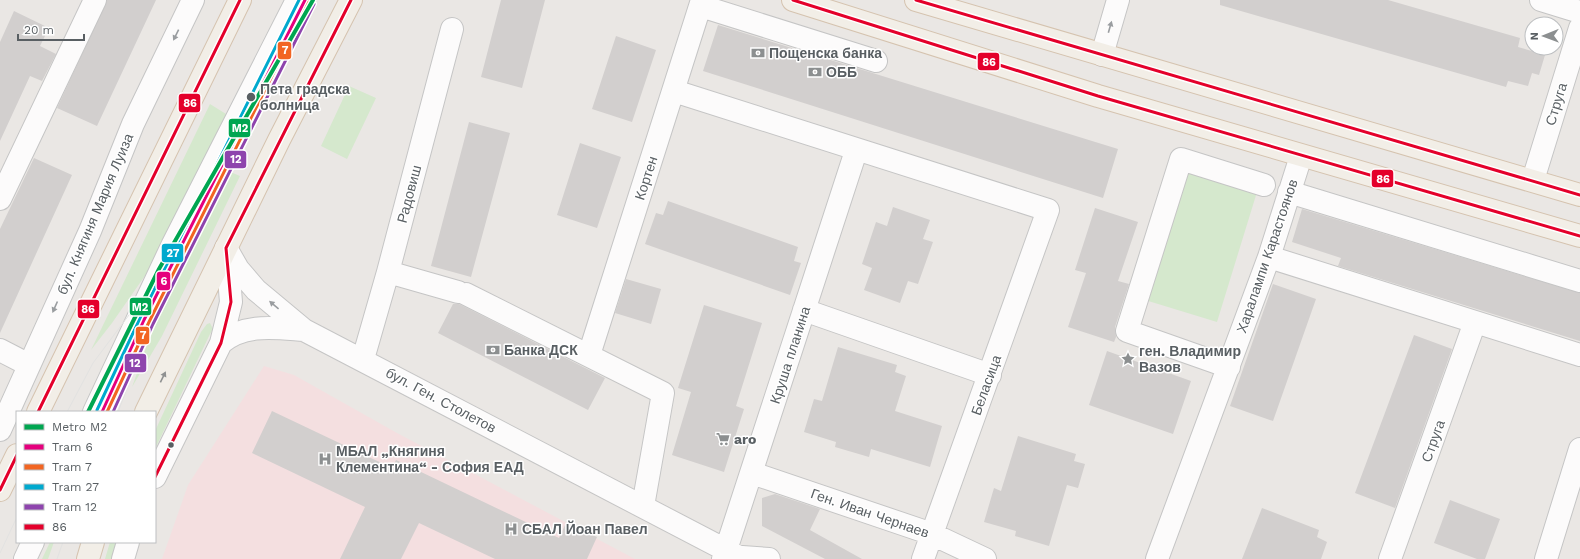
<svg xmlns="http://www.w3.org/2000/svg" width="1580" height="559" viewBox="0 0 1580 559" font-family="'Work Sans',sans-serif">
<rect width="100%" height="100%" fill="#eae7e4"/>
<path fill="#f4dfe0" d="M264 366 294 375 397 433 635 559H162L188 485Z"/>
<path fill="#d5e8cd" d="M349 86 376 98 347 159 321 146Z
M210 104 226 114 151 267 112 323 91 350Z
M223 169 240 176 162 336 132 387 155 323 197 231Z
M1185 170 1257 192 1217 322 1145 300Z
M210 323 213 329 210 334 155 449V431L201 332 207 324Z
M50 542H54L48 559H42Z
M110 542H120L115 559H105Z"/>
<path fill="#d2cfce" d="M107 0H156L97 126 57 108Z
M501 0H545L522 88 481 77Z
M1220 0H1388L1520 38 1518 47 1545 55 1539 75 1532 73 1528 86 1508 81 1506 87 1220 5Z
M14 11 49 28 40 46 56 54 42 81 30 76 0 141V42Z
M718 25 1118 149 1103 198 703 71Z
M616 36 656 50 632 122 592 109Z
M469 122 510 133 471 277 431 266Z
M580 143 621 157 597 228 557 215Z
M34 158 72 175 0 333V229Z
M668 201 798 247 794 261 801 263 790 295 645 244 656 213 663 215Z
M893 207 930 220 923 239 933 242 918 284 908 281 900 303 864 290 872 268 862 264 876 222 887 226Z
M1095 208 1138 222 1118 281 1129 284 1115 327 1116 337 1114 342 1068 327 1086 273 1075 270Z
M1302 209 1580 293V341L1338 266 1341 258 1292 242Z
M626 279 661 289 651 324 615 313Z
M1273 284 1316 299 1273 421 1230 406Z
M453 304H459L605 378 588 410 438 333Z
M704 305 762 323 736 406 744 409 724 472 672 455 691 392 678 388Z
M1414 335 1452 349 1395 508 1355 493Z
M838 347 897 365 895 372 906 376 895 411 942 426 930 467 871 449 869 457 835 447 836 442 804 432 814 399 822 401Z
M1107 351 1191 381 1173 434 1089 405Z
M272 411 392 468 396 460 559 538 566 523 597 537 587 559H495L419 523 401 559H340L365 507 252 453Z
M1018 436 1076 454 1074 461 1085 464 1078 488 1067 485 1049 546 1015 536 1016 531 984 522 994 488 1001 491Z
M775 494 820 509 810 530 862 559H825L762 526V498Z
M1450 500 1500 519 1485 559H1477L1434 543Z
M1262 508 1319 530 1317 537 1327 542 1321 559H1242Z"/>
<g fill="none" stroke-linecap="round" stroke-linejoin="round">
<g stroke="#c5c5c5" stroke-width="24">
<path id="minor" d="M1541 0 1580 12
M701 6 876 61
M1102 55 1118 0
M674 91 1048 210 923 559
M1533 180 1580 28
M1289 192 1580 281
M0 199 95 0
M226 248 238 269 256 290 304 330 743 559
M1269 257 1580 355
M388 272 458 292
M466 294 663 393 643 506
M804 310 990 375
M221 343C244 323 275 328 304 330
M0 350 29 365
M589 355 702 0
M363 359 388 272 452 29
M1229 367 1127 331 1181 159 1264 185
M94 412 172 246 297 0
M0 430 90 231 133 124 193 0
M752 473 932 534 985 559
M155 477 221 343 231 302 227 253
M742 557 769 559
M25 559 33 542
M123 559 128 542
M723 559 856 151
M1157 559 1269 257 1301 156
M1390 559 1475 322
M1546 559 1580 449"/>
</g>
<g stroke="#d5c3af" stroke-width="24">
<path id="major" d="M793 0 1098 96 1580 236
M916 0 1580 195
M38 412 240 0
M146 412 279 140 351 0
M0 490 17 455
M88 559 93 542"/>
</g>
<use href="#minor" stroke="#fcfbfb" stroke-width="22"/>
<use href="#major" stroke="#f2eee7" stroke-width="22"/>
<path stroke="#e2e2e1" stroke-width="1" d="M67 412 93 363 129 315
M118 412 138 360 144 320
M0 553 17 517
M57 559 63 542"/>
<g stroke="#fff" stroke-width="6">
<path id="bus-1" d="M793 0 1098 96 1580 236
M916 0 1580 195
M38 412 240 0
M155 477 221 343 231 302 226 248 351 0
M0 490 17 455"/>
</g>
<use href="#bus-1" stroke="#e4002b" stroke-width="3"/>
<g stroke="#fff" stroke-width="6">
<path id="tram-1" d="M102 412 144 320 305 0"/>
</g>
<g stroke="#fff" stroke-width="6">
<path id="tram-2" d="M107 412 149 322 309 2"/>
</g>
<g stroke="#fff" stroke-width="6">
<path id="tram-3" d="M97 410 140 318 299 0"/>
</g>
<g stroke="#fff" stroke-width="6">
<path id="tram-4" d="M113 412 153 324 314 4"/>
</g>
<use href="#tram-1" stroke="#e5007d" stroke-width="3"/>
<use href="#tram-2" stroke="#f26522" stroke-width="3"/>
<use href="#tram-3" stroke="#00a9ce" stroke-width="3"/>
<use href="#tram-4" stroke="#8e44ad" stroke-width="3"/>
<g stroke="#fff" stroke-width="7">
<path id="metro-1" d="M88 412 159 269 313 0"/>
</g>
<use href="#metro-1" stroke="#00a651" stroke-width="4"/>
</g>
<defs><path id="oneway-solid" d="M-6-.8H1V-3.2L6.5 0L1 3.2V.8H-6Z"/></defs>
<g fill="#9a9da0">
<use href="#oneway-solid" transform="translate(1110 27) rotate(-74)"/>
<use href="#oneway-solid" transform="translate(176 35) rotate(116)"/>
<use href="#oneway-solid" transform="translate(274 305) rotate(-140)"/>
<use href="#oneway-solid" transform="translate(55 307) rotate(114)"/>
</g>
<use fill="#8f9191" href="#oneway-solid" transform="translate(163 377) rotate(-64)"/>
<defs>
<g id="bank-bare" transform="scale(1.08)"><path d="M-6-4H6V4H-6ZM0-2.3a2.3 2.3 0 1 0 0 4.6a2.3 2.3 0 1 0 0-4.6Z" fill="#8c8f90" stroke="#fff" stroke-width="2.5" paint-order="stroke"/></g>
<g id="sight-bare" transform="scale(1.08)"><path d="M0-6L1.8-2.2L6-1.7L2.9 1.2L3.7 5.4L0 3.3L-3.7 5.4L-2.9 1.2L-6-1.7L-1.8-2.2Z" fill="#8c8f90" stroke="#fff" stroke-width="2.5" paint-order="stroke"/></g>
<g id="supermarket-bare" transform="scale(1.08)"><path d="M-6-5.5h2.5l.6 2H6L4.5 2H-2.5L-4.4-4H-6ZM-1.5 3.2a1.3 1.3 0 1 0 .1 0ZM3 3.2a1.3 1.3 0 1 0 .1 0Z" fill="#8c8f90" stroke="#fff" stroke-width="2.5" paint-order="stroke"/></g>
<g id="hospital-bare" transform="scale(1.08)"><path d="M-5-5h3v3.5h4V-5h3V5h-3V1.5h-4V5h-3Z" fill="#8c8f90" stroke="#fff" stroke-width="2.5" paint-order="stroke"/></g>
</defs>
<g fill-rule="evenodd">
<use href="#bank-bare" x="758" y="53"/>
<use href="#bank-bare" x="815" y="72"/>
<use href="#bank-bare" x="493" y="350"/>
<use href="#sight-bare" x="1128" y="359"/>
<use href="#supermarket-bare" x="723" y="439"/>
<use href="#hospital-bare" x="325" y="459"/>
<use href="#hospital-bare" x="511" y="529"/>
</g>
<g fill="#595f63" stroke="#fff" stroke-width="1.5">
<circle cx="251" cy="97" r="5"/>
<circle cx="171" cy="445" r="3.5"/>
</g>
<g text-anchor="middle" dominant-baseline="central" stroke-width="3" stroke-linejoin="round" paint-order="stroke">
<g font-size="14" font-weight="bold" fill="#595f63" stroke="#fff" text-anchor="start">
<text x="769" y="53">Пощенска банка</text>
<text x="826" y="72">ОББ</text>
<text x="504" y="350">Банка ДСК</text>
<text x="1139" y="351">ген. Владимир<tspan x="1139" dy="16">Вазов</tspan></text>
<text x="734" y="439">aro</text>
<text x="336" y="451">МБАЛ „Княгиня<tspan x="336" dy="16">Клементина“ - София ЕАД</tspan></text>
<text x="522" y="529">СБАЛ Йоан Павел</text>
</g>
<g font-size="14" font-weight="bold" fill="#595f63" stroke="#fff" text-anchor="start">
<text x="260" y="89">Пета градска<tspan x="260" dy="16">болница</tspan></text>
</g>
<g font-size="14" fill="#595f63" stroke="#fff">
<text transform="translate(1556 104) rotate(-73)">Струга</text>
<text transform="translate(646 178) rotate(-72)">Кортен</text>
<text transform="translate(409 194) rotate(-75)">Радовиш</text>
<text transform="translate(95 214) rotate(-67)">бул. Княгиня Мария Луиза</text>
<text transform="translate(1267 256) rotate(-71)">Харалампи Карастоянов</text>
<text transform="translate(790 355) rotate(-72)">Круша планина</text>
<text transform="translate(986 385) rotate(-70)">Беласица</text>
<text transform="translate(441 400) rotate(28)">бул. Ген. Столетов</text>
<text transform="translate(1433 441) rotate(-70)">Струга</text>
<text transform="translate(870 513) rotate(19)">Ген. Иван Чернаев</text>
</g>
</g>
<g stroke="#fff" stroke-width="1.5">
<rect x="277" y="41" width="15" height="19" rx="4" fill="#f26522"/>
<rect x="977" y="52" width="23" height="19" rx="4" fill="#e4002b"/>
<rect x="178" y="93" width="23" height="20" rx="4" fill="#e4002b"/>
<rect x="228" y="118" width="23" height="20" rx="4" fill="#00a651"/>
<rect x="224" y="150" width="23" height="19" rx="4" fill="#8e44ad"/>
<rect x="1371" y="169" width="23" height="19" rx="4" fill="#e4002b"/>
<rect x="161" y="243" width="23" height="20" rx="4" fill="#00a9ce"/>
<rect x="156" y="271" width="15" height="20" rx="4" fill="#e5007d"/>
<rect x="129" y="297" width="23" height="19" rx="4" fill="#00a651"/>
<rect x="77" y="299" width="23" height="20" rx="4" fill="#e4002b"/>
<rect x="135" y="326" width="15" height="19" rx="4" fill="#f26522"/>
<rect x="124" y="353" width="23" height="20" rx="4" fill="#8e44ad"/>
</g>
<g font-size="11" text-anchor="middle" font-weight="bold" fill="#fff">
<text x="285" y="54">7</text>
<text x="989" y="66">86</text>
<text x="190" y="107">86</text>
<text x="240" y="132">M2</text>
<text x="236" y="163">12</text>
<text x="1383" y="183">86</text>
<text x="173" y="257">27</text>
<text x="164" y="285">6</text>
<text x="140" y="311">M2</text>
<text x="88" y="313">86</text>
<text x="143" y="339">7</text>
<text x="135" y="367">12</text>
</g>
<rect x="16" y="411" width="140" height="132" fill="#ffffff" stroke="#bdbfc1"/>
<rect x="24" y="424" width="20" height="6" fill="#00a651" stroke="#bdbfc1"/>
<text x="52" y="431" font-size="12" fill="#595f63">Metro M2</text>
<rect x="24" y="444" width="20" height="6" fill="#e5007d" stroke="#bdbfc1"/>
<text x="52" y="451" font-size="12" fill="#595f63">Tram 6</text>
<rect x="24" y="464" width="20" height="6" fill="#f26522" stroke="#bdbfc1"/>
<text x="52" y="471" font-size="12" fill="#595f63">Tram 7</text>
<rect x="24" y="484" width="20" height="6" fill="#00a9ce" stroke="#bdbfc1"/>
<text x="52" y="491" font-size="12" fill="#595f63">Tram 27</text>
<rect x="24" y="504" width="20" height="6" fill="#8e44ad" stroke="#bdbfc1"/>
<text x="52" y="511" font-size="12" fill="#595f63">Tram 12</text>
<rect x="24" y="524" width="20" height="6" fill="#e4002b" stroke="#bdbfc1"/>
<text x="52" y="531" font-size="12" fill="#595f63">86</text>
<g transform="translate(1544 36) rotate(269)"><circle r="19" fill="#ffffff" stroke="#bdbfc1"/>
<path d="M0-3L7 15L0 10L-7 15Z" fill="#8c8f90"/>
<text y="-6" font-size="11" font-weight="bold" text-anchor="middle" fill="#595f63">N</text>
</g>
<path d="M18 34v6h66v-6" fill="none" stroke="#595f63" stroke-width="2"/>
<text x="24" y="34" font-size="12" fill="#595f63" stroke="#ffffff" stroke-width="3" paint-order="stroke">20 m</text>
</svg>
